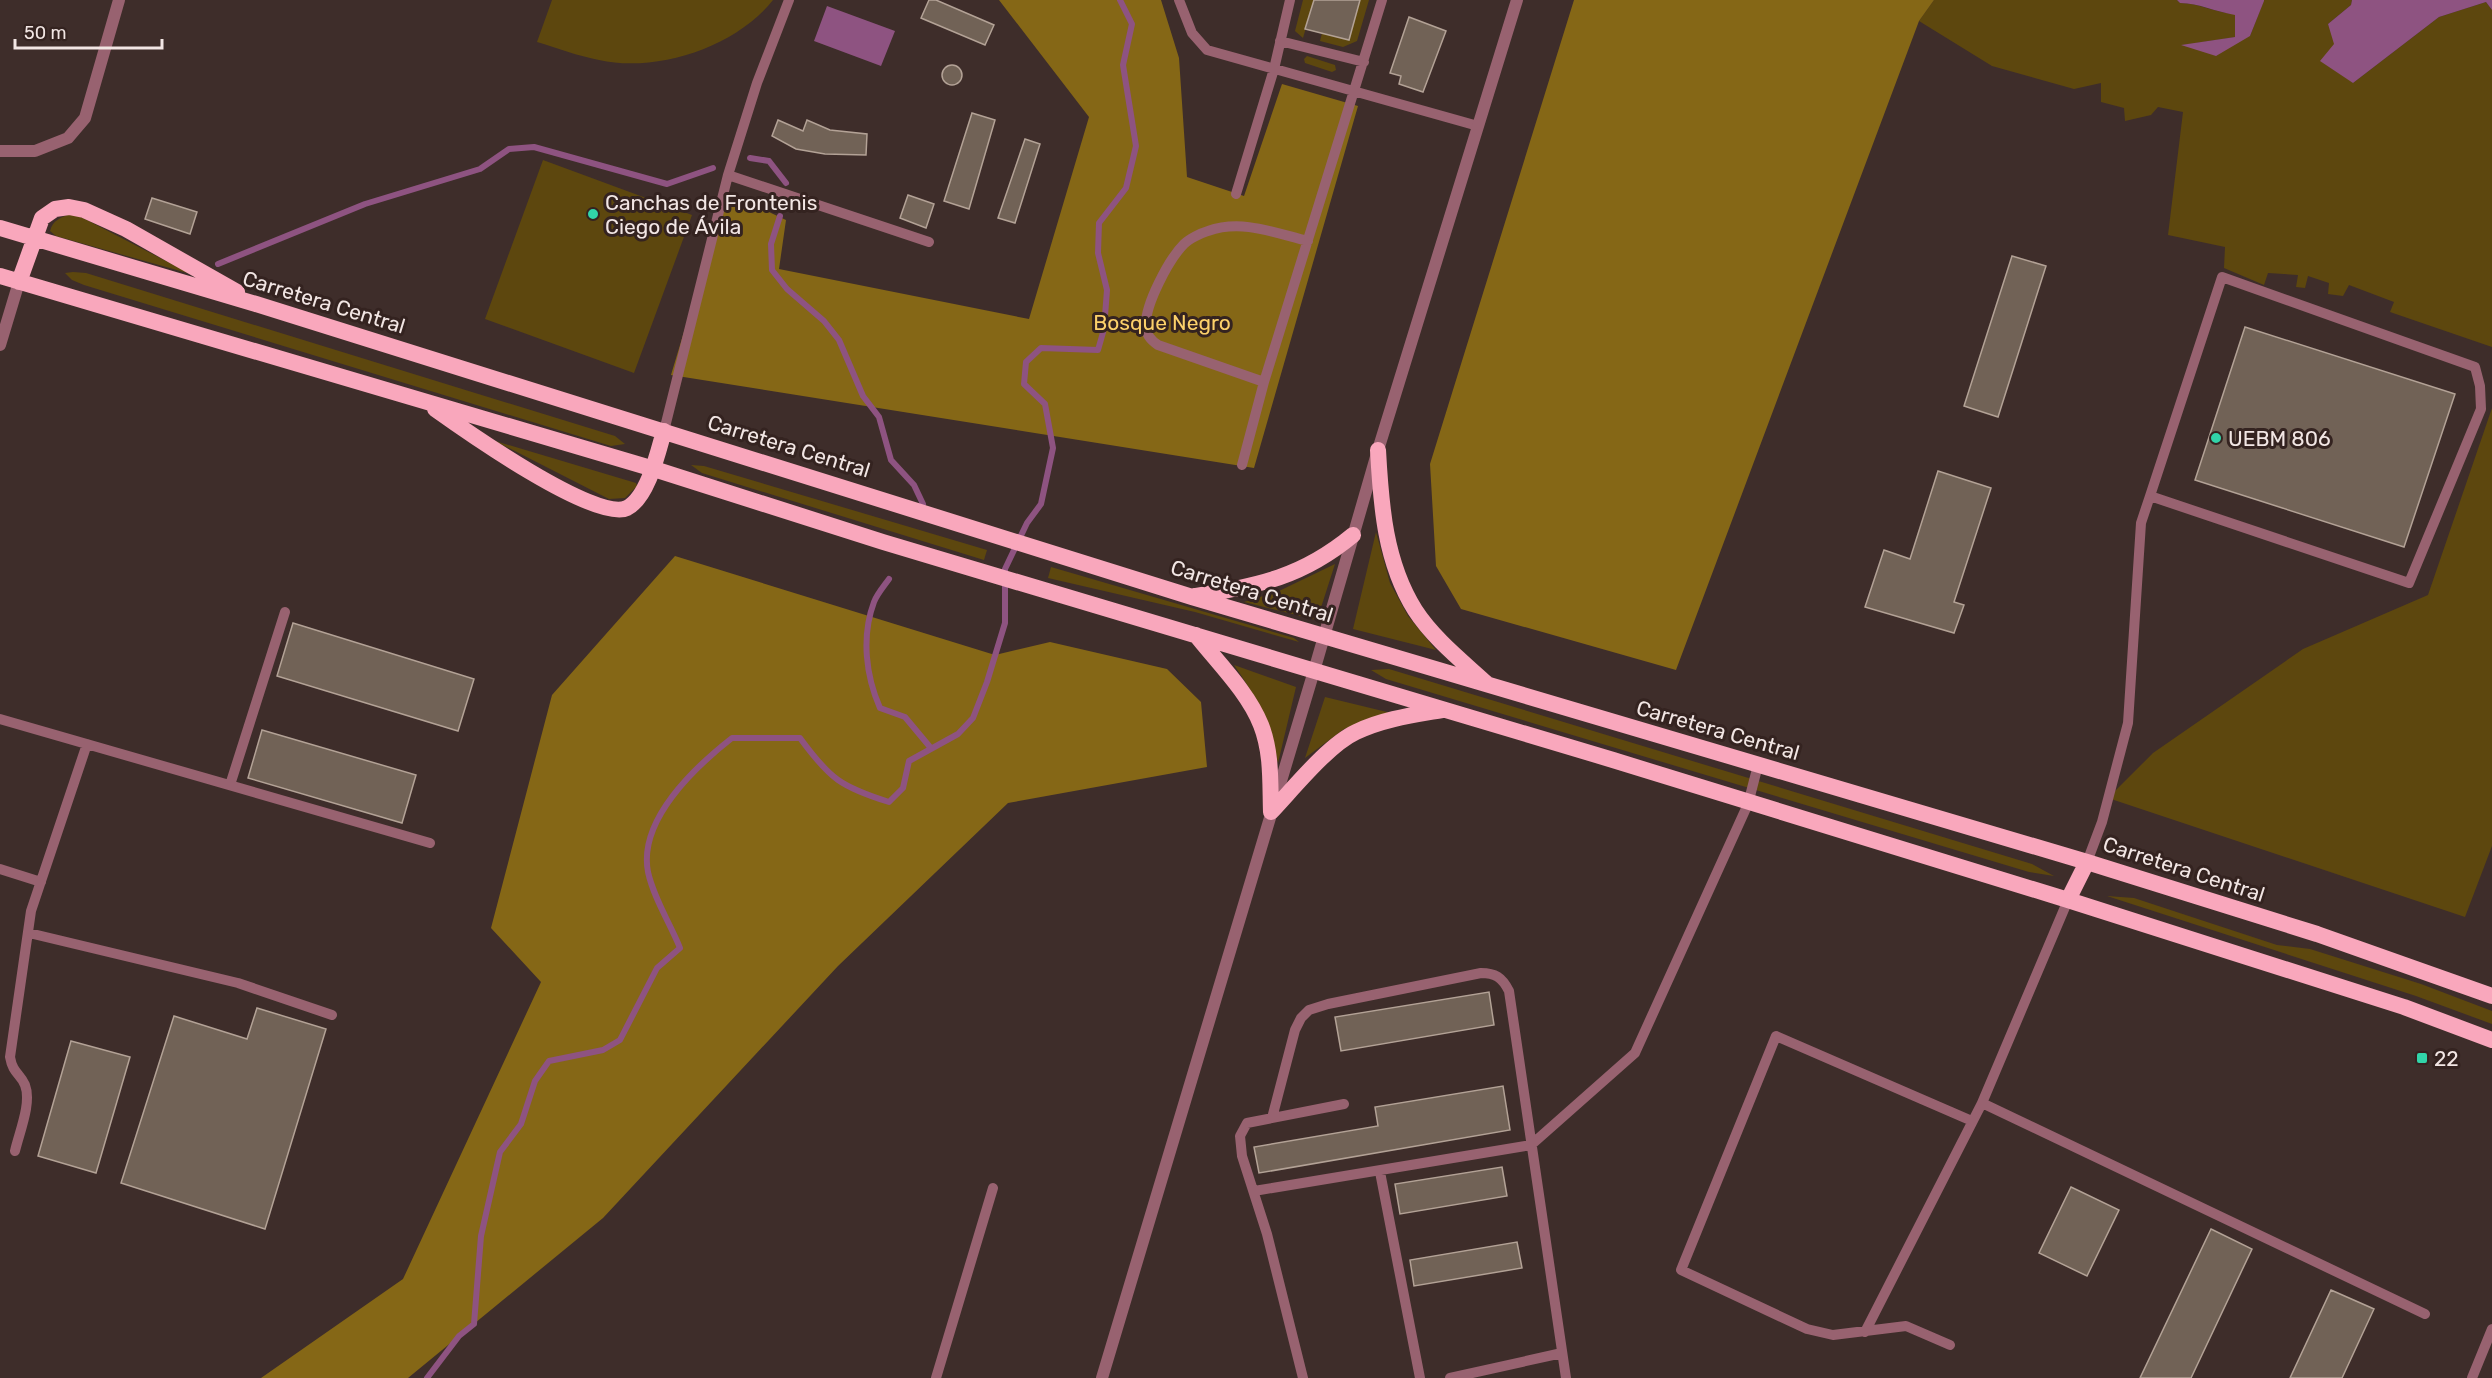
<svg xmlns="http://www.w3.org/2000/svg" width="2492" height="1378" viewBox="0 0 2492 1378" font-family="Rubik,sans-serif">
<rect width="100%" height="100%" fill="#3e2d2a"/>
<path fill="#5d470e" d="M552 0H773C736 47 657 73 599 60 578 56 557 48 537 42Z
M1303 0H1314L1303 38 1295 31Z
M1360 0H1369L1357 41 1343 47 1320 41 1322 33 1349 40Z
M1934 0H2177L2180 3C2200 3 2215 13 2235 14L2236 37 2183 45 2250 36 2264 0H2352L2351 5 2328 24 2353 83 2439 17 2486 2 2492 10V347L2390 312 2394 302 2349 285 2343 296 2328 294 2329 283 2308 276 2305 288 2296 287 2298 275 2268 273 2264 285 2224 268 2225 247 2168 235 2183 112 2158 107 2151 115 2125 121 2124 108 2101 102V83L2074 89 1992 66 1919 21Z
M1307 56 1335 65 1336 70 1332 72 1305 63 1304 59Z
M543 160 692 215 634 373 485 319Z
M70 214 79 216 191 274 56 236 50 231C53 220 60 218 70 214Z
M73 272 86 273 615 436 625 444 611 446 84 285 72 280 65 273Z
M2492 408V846L2465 917 2108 798 2153 753 2303 649 2428 595Z
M495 441 636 483 637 486 625 498 609 499Z
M691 465 704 466 987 550 984 560 702 473Z
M1376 532 1390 583 1408 616 1436 650 1353 629Z
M1335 564 1317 620 1244 602 1279 591Z
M1051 567 1294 638 1299 642 1195 612 1048 578Z
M1234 665 1296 687 1278 763C1268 720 1259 701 1234 665Z
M1389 669 2032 864 2054 876 2029 872 1386 679 1371 670Z
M1325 697 1391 713 1344 729 1305 758Z
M2107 896 2134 898 2277 945 2310 949 2421 984 2492 1011V1024L2416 996Z"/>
<path fill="#856716" d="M999 0H1161L1179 58 1187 177 1244 196 1282 84 1358 106 1254 468 671 375 726 192 786 220 779 269 1029 319 1089 117Z
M1574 0H1934L1919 21 1676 670 1461 609 1436 566 1430 464Z
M675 556 995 655 1050 642 1167 669 1201 702 1207 767 1008 803 838 966 603 1218 408 1378H261L403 1279 541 982 491 928 552 695Z"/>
<path fill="#8e5381" d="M2177 0H2264V1L2250 36 2216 56 2181 45 2235 37V15C2216 12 2199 3 2180 3Z
M2352 0H2492V10L2486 2 2439 17 2353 83 2320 61 2334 44 2328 24 2351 5Z
M827 6 895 31 881 66 814 41Z"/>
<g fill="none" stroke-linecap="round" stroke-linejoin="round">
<path stroke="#8e5381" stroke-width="6" d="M750 158 769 161 786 183
M780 216 771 244 772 270 787 289 824 321 839 340 863 396 879 417 891 460 914 485 923 504
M218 264 365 204 480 169 509 149 534 147 667 184 713 168
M889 579C884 586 877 594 874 602 861 637 866 676 880 708L905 717 930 747
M427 1378 459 1336 474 1324 481 1236 500 1152 521 1124 535 1081 549 1061 603 1050 620 1040 657 968 680 948C670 923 654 899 648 872 638 820 695 767 732 738H800C830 779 841 787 889 802L903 788 909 761 958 734 973 718 987 682 1005 623V569L1027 523 1041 504 1053 448 1045 404 1024 384 1026 362 1041 348 1098 350 1104 329 1107 290 1098 253 1099 223 1126 188 1136 146 1123 65 1132 24 1120 0"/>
</g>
<path fill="#716256" stroke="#b3a296" stroke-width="1.5" d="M929 0H936L994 25 985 45 921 18Z
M1314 0H1360L1349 40 1305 29Z
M1409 17 1446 31 1423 92 1399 84 1401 76 1390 73Z
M942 75a10 10 0 1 1 20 0a10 10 0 1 1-20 0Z
M972 113 995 120 969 209 944 201Z
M778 120 803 131 807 120 830 130 867 134 866 155 825 154 796 149 772 136Z
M1025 139 1040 144 1015 223 998 218Z
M908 195 934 204 926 228 900 218Z
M152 198 197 212 190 234 145 219Z
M2012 256 2046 266 1998 417 1964 406Z
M2245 327 2455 394 2404 547 2195 480Z
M1938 471 1991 488 1954 602 1964 605 1954 633 1865 607 1884 550 1910 559Z
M293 623 474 679 458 731 277 676Z
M262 730 416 775 402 823 248 778Z
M1489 992 1494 1025 1341 1051 1335 1017Z
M257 1008 326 1029 265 1229 121 1183 174 1016 247 1039Z
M71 1041 130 1057 96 1173 38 1156Z
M1503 1086 1510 1130 1259 1173 1254 1147 1378 1126 1375 1107Z
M1502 1167 1507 1196 1400 1214 1395 1184Z
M2071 1187 2119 1210 2087 1276 2039 1253Z
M2211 1229 2252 1249 2191 1378H2140Z
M1517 1242 1522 1268 1414 1286 1410 1260Z
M2331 1290 2374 1309 2342 1378H2290Z"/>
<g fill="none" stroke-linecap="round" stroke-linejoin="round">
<path stroke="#986270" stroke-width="10" d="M1179 0 1192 33 1207 50 1478 126
M1280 41 1364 62
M728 175 757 83 789 0
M1236 194 1274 69 1290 0
M1264 382 1158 345C1152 341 1146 336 1146 327 1144 306 1169 259 1184 244 1189 239 1201 233 1208 231 1242 219 1275 233 1308 241
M664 431 728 175 929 242
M1242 465 1264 382 1382 0
M0 719 430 843
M230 785 285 612
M2087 862 2102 822 2128 723 2141 523 2150 496 2222 277 2475 367 2480 386 2481 409 2409 583 2150 496
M0 869 41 882
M29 933 238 983 332 1015
M1982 1103 2425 1314
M1272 1118 1295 1030 1301 1018 1309 1010 1328 1004 1481 973C1495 973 1502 977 1509 991L1566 1378
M15 1151C19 1133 32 1103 25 1085 20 1073 13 1074 10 1057L31 911 87 744
M1380 1172 1420 1378
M1254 1191 1531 1145 1635 1053 1748 804 1758 765
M1865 1332 1982 1103 2068 900
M1950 1345 1906 1326 1833 1335 1807 1329 1681 1270 1776 1036 1972 1121
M936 1378 993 1188
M1303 1378 1267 1234 1242 1156 1240 1136 1247 1123 1344 1104
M1450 1378 1562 1353
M2472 1378 2492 1329"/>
<path stroke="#986270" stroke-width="12" d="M0 151H35L68 138 85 118 119 0
M0 345 19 282
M1102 1378 1314 671"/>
<path stroke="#986270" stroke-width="12" d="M1314 671 1378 450 1517 0"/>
<path stroke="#f9a7bc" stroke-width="16" d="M0 228 256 304 1192 597 2087 862 2317 934 2492 996
M0 276 654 469 883 542 1613 760 2068 900 2404 1007 2492 1040
M19 282 42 218 55 209 69 207 84 210 126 229 237 292
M435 409C463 429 596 523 627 508 648 497 658 452 664 431
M1378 450C1381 506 1385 562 1415 610 1433 638 1462 661 1486 683
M1195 596C1259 585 1301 578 1353 535
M1196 635C1218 663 1248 692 1261 725 1272 753 1270 783 1271 812
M1271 812C1293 789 1328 745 1356 732 1383 719 1413 715 1442 710
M2068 900 2087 862"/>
</g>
<g fill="#31d4a9" stroke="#342320" stroke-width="2">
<circle cx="593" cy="214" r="6"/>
<circle cx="2216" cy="438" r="6"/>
<rect x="2416" y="1052" width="12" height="12" rx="3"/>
</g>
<g text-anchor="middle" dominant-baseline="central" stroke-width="6" stroke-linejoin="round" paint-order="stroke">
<g font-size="21" fill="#f2e6e4" stroke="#342320" text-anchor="start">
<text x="605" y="202">Canchas de Frontenis<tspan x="605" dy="24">Ciego de Ávila</tspan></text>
<text x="2228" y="438">UEBM 806</text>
<text x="2434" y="1058">22</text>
</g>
<g font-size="21" fill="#f2e6e4" stroke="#342320">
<text transform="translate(324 302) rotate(17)">Carretera Central</text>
<text transform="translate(789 446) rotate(17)">Carretera Central</text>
<text transform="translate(1252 591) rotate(17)">Carretera Central</text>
<text transform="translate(1718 730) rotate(16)">Carretera Central</text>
<text transform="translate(2184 869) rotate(18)">Carretera Central</text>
</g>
<g font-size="21" fill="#fcd16a" stroke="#342320">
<text x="1162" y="322">Bosque Negro</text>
</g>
</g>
<path d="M15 39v9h147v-9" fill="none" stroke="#f2e6e4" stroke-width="3"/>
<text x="24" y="39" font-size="18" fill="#f2e6e4" stroke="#342320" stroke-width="4.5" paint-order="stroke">50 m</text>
</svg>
